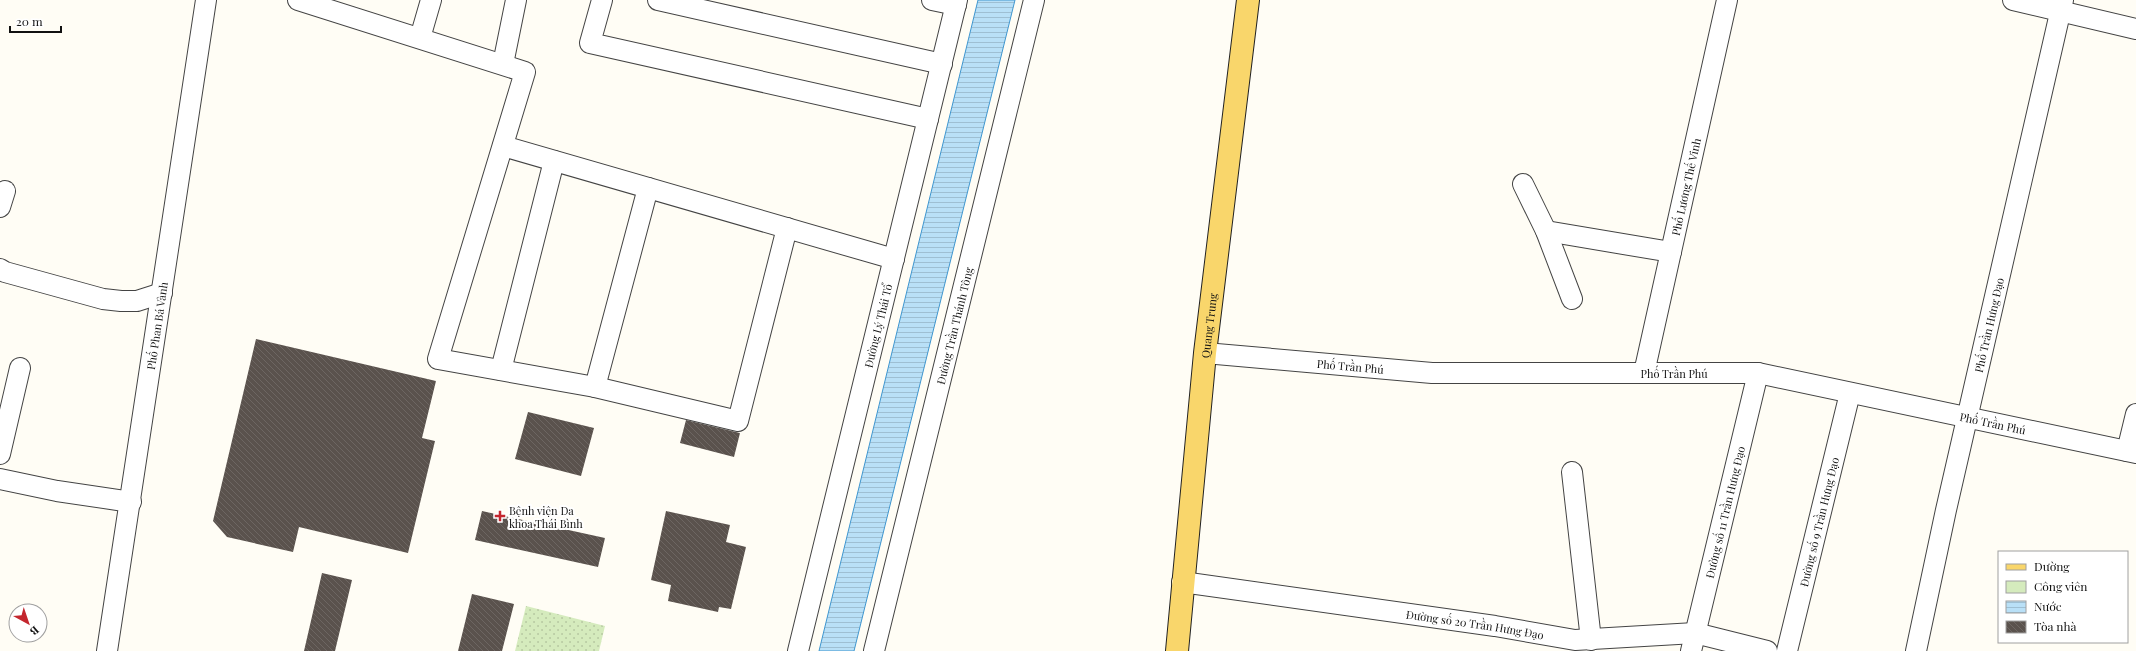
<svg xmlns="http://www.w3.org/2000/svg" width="2136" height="651" viewBox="0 0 2136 651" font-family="'Playfair Display',serif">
<defs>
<pattern id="green-dots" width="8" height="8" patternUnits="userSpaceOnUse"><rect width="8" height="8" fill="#d5ebbd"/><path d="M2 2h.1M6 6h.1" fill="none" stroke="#b6c8a1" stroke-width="1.8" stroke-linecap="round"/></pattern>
<pattern id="water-rules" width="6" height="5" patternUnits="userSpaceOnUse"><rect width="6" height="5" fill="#b9e0f7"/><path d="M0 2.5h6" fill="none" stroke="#9ebfd3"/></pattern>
<pattern id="building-back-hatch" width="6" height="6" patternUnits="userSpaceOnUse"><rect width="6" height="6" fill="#5a524d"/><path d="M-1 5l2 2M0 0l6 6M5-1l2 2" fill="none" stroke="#6d6662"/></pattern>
</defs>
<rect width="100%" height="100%" fill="#fffdf5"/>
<path fill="url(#green-dots)" d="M526 606 605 626 599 651H515Z"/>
<path fill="url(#water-rules)" stroke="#3f96cf" d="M978 0H1015L854 651H819Z"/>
<path fill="url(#building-back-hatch)" d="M256 339 436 381 422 438 435 441 408 553 299 527 293 552 227 537 213 521Z
M528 412 594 428 581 476 515 459Z
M686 420 740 433 734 457 680 443Z
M482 511 605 538 598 567 475 540Z
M666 511 730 525 726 542 746 547 731 609 719 607 718 612 668 601 671 585 651 580Z
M322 573 352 580 335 651H304Z
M472 594 514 604 502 651H458Z"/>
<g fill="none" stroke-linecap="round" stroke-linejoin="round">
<g stroke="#444" stroke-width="22">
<g id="minor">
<path d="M298 0 525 72 438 359 595 387 738 421 787 228"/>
<path d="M602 0 590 43 928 119"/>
<path d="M658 0 942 64"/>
<path d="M932 0 956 5"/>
<path d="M2013 0 2136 29"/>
<path d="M420 38 431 0"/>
<path d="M503 64 516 0"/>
<path d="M503 146 894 259"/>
<path d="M1523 184 1546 231 1572 299"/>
<path d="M0 207 5 191"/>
<path d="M1546 231 1671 252"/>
<path d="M0 269 5 272 103 299 121 301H137L162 293"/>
<path id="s1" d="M1205 353 1432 373H1758L2136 453"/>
<path d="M501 370 554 161"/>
<path id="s2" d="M1644 373 1727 0"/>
<path d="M595 387 648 188"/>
<path d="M2127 451 2136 414"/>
<path d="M0 454 20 368"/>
<path d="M1572 472 1591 640"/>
<path d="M0 479 57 491 131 502"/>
<path id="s3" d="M1182 582 1495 626 1575 640 1695 633 1767 651"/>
<path id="s4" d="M107 651 206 0"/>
<path id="s5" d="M798 651 957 0"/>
<path id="s6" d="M874 651 1034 0"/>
<path id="s7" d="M1691 651 1758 373"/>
<path id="s8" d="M1787 651 1850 393"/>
<path id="s9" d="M1916 651 1946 510 2063 0"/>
</g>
</g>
<g stroke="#222" stroke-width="24">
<g id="major">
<path id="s10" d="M1177 651 1205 353 1248 0"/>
</g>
</g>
<use href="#minor" stroke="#fff" stroke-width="20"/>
<use href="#major" stroke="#f9d66b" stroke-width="22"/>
</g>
<path fill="#c4262e" stroke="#fff" stroke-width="1.5" d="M498 510h4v4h4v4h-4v4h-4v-4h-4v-4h4z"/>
<g text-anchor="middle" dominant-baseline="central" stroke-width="4" stroke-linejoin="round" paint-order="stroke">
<g font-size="11" fill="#111" stroke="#fff">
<text stroke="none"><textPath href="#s2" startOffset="191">Phố Lương Thế Vinh</textPath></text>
<text stroke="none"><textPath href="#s6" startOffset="335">Đường Trần Thánh Tông</textPath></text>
<text stroke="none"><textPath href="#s10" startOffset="327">Quang Trung</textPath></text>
<text stroke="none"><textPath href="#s9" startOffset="334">Phố Trần Hưng Đạo</textPath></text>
<text stroke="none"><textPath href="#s4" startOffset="329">Phố Phan Bá Vành</textPath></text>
<text stroke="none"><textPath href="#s5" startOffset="335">Đường Lý Thái Tổ</textPath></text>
<text stroke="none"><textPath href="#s1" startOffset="146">Phố Trần Phú</textPath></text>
<text stroke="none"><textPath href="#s1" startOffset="470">Phố Trần Phú</textPath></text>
<text stroke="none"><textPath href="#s1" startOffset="794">Phố Trần Phú</textPath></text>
<text stroke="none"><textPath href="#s7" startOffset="143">Đường số 11 Trần Hưng Đạo</textPath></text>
<text stroke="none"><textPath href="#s8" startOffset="133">Đường số 9 Trần Hưng Đạo</textPath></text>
<text stroke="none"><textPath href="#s3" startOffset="296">Đường số 20 Trần Hưng Đạo</textPath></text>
</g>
<g font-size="11" fill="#111" stroke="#fff" text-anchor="start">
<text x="509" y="510">Bệnh viện Đa<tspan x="509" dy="13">khoa Thái Bình</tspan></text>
</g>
</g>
<rect x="1998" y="551" width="130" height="92" fill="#ffffff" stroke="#a0a0a0"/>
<rect x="2006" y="564" width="20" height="6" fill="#f9d66b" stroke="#a0a0a0"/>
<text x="2034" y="571" font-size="12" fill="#111111">Đường</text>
<rect x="2006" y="581" width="20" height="12" fill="#d5ebbd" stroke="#a0a0a0"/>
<text x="2034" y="591" font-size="12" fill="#111111">Công viên</text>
<rect x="2006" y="601" width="20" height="12" fill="url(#water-rules)" stroke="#a0a0a0"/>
<text x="2034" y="611" font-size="12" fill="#111111">Nước</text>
<rect x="2006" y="621" width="20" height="12" fill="url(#building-back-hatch)" stroke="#a0a0a0"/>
<text x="2034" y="631" font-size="12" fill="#111111">Tòa nhà</text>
<g transform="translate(28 623) rotate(140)"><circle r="19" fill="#ffffff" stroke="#a0a0a0"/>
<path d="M0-3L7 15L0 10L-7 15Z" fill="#c4262e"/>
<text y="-6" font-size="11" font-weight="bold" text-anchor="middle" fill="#111111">B</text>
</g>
<path d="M10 26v6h51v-6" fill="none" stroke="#111111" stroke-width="2"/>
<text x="16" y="26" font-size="12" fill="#111111" stroke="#ffffff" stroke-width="3" paint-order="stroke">20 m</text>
</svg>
